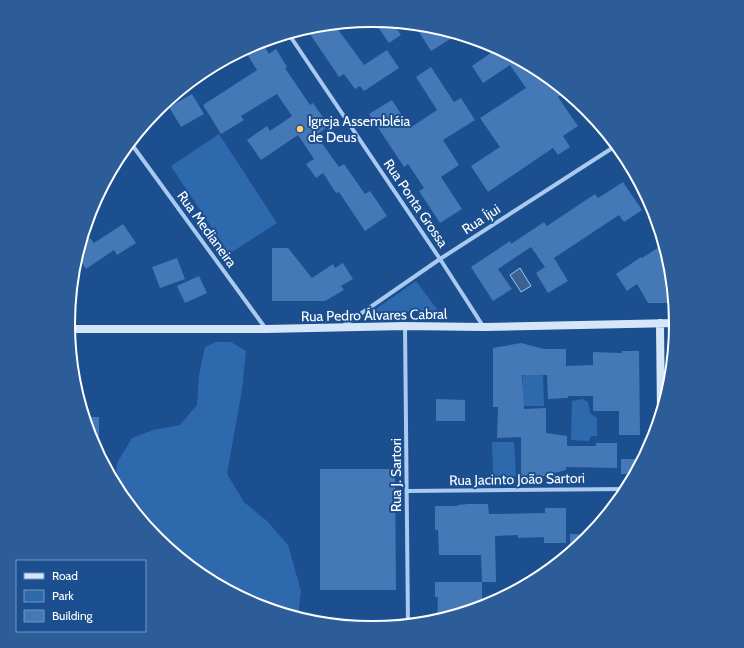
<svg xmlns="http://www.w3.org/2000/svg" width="744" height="648" viewBox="0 0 744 648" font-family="Cabin,sans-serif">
<rect width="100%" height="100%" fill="#1b4f8f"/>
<path fill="#2e69ad" d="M219 134 277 223 229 254 171 166Z
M416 281 439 312 370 313Z
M216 342H231L246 351 242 390 227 474 244 502 267 521 288 545 301 591 298 618 255 605 203 577 157 539 119 493 115 485 117 463 132 438 153 430 180 425 197 405 199 375 205 347Z
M523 375H543L544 406H523Z
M582 399 588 402 590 413 597 418V436H591L589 441 571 440 572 401Z
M492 442H514L516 476H493Z"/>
<path fill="#3c6290" stroke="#9cc4f0" d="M520 268 531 286 521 292 510 275Z"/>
<path fill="#4478b7" d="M373 20 392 22 401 35 389 43Z
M334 24 364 65 387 50 399 68 364 91 360 86 355 89 344 74 339 77 306 28 313 26Z
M414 24 432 26 458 34 431 51Z
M261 41 269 54 276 49 287 67 285 68 310 105 313 103 329 126 316 135 339 167 344 164 365 194 370 191 387 216 365 231 339 192 336 193 323 173 316 178 306 164 314 159 298 135 261 160 247 140 267 126 270 131 292 116 277 94 241 116 244 120 221 134 203 105 257 70 244 49Z
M498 48 541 71 566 92 558 97 578 126 563 136 570 147 558 155 553 148 488 192 471 166 500 147 480 118 526 88 510 65 483 83 472 66Z
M431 67 454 102 461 98 475 120 443 140 459 165 441 177 462 209 440 223 419 191 424 188 408 164 404 167 369 114 392 100 410 128 437 110 416 77Z
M192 94 204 114 181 127 169 107Z
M623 182 642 210 624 222 619 215 554 258 568 281 548 293 536 273 545 267 531 247 498 269 512 289 493 301 471 267 510 241 511 244 544 222 547 226 595 194 598 198Z
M123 224 136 243 117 255 114 250 86 269 77 256 80 244 90 238 94 243Z
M664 244 670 265 674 303H648L637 284 627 291 616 274 641 257 642 258Z
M272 248H288L312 278 333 264 335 268 343 263 353 279 341 286 344 290 325 301H272Z
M177 258 185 279 160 288 152 267Z
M199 276 207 293 185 303 177 286Z
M521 343 544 349H566V366L593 365V352L622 353V351H639L640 435H619V411H593V396H568V398L548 399 547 375H522L524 409 546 408V433L567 436V446H596V443H617V468L566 467V470L547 475V476H521V437L497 438 498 407H493V348Z
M436 399 465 400V421H436Z
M84 417H99V456L91 440Z
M621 459H643L635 474H621Z
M320 469H395L396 590H320Z
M468 504H488L489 514 545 513V508H566V543H544V537L518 538V535L495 536 496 582H482L481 555H439L438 530H435V506H458V505Z
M570 534 591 535 570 553Z
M435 582H482V607H460L459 614 437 620 438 597H435Z"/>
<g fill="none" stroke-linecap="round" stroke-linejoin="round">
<path stroke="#a9c9ee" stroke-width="4" d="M288 33 440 259 483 326
M130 142 266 329
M343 326 440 259 617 145
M405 326 408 624
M407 491 627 489"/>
<path stroke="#d6e6fa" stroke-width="8" d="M660 323 661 415
M68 325 73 329H266L405 326 484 327 676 323"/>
</g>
<circle fill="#ffd166" stroke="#1b4f8f" stroke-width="1.5" cx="300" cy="129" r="4"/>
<g text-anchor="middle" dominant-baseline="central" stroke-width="4" stroke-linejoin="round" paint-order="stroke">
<g font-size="14" fill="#fff" stroke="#1b4f8f" text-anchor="start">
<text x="308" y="121">Igreja Assembléia<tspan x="308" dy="16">de Deus</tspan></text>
</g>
<g font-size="14" fill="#fff" stroke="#1b4f8f">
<text transform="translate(416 203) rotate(56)">Rua Ponta Grossa</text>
<text transform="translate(481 219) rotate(-33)">Rua Íjui</text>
<text transform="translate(207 229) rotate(54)">Rua Medianeira</text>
<text transform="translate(374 315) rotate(-1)">Rua Pedro Álvares Cabral</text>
<text transform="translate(396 475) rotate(-90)">Rua J. Sartori</text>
<text transform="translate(517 479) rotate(-1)">Rua Jacinto João Sartori</text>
</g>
</g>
<path d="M0 0H744V648H0ZM75 324a297 297 0 1 1 594 0a297 297 0 1 1-594 0Z" fill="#2d5d98" fill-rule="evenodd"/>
<path fill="none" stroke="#fff" stroke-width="2" d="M75 324a297 297 0 1 1 594 0a297 297 0 1 1-594 0Z"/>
<rect x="16" y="560" width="130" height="72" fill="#1b4f8f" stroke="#7695bc"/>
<rect x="24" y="573" width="20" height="6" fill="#d6e6fa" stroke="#7695bc"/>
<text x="52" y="580" font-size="12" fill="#ffffff">Road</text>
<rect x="24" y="590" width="20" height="12" fill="#2e69ad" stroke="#7695bc"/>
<text x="52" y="600" font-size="12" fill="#ffffff">Park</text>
<rect x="24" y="610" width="20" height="12" fill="#4478b7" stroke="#7695bc"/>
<text x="52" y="620" font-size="12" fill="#ffffff">Building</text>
</svg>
